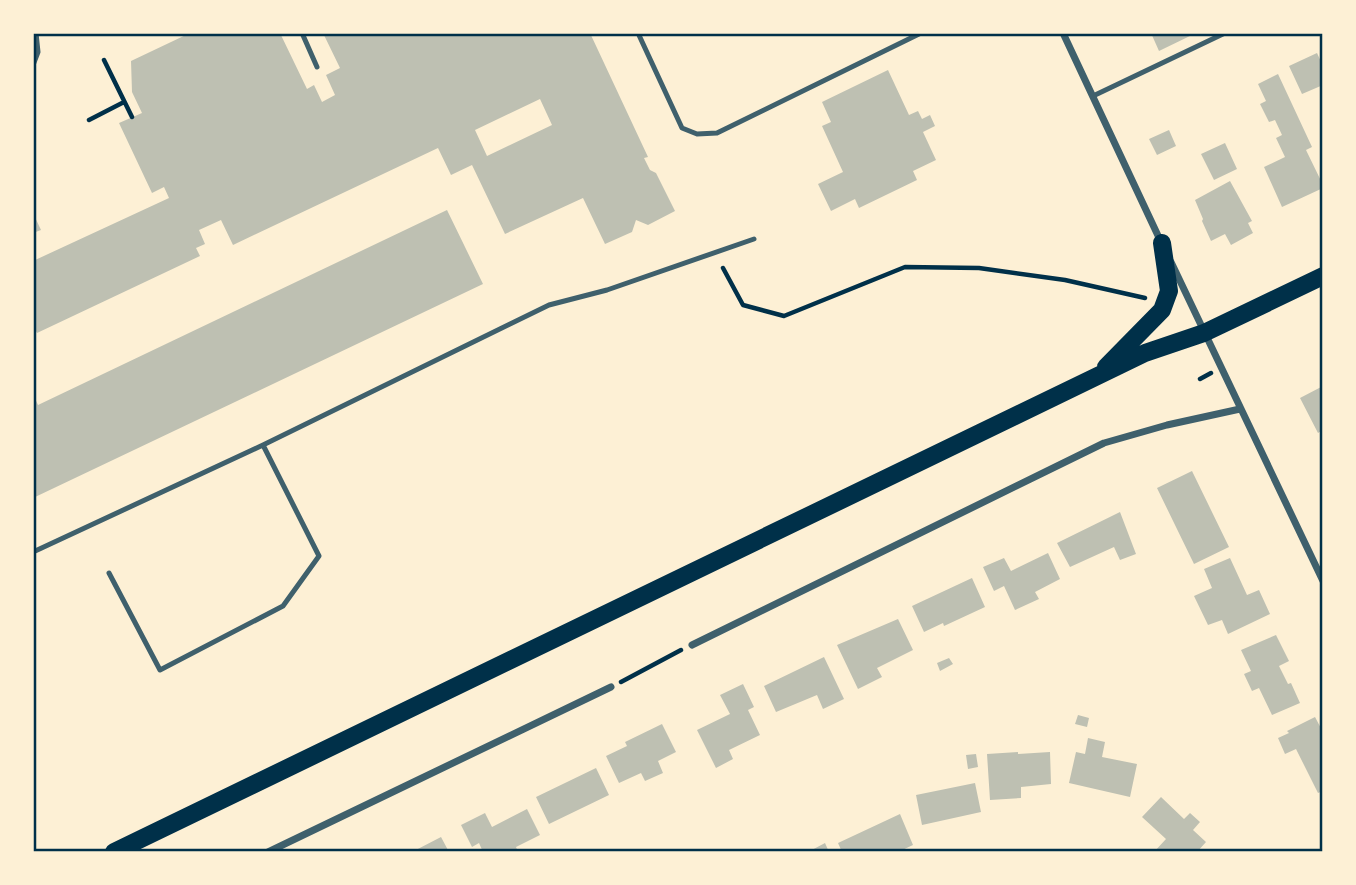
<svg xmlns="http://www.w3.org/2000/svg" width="1356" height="885" viewBox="0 0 1356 885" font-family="Cabin,sans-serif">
<rect width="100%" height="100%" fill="#fdf0d5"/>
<path fill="#bec0b2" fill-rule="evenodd" d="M190 33H280L307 89 314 85 322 102 335 95 326 75 340 68 323 33H590L648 157 644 158 650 170 656 173 675 211 648 225 636 220 632 232 605 244 583 198 505 234 472 165 451 175 438 148 233 245 221 220 199 230 205 244 196 248 200 256 37 333 33 326V261L169 198 164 187 152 193 119 123 142 113 132 92 131 61ZM540 99 552 125 487 156 475 130Z
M1151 33H1191L1192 35 1159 51Z
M1317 53 1323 66V85L1302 94 1289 66Z
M888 70 909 115 918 111 922 119 930 115 935 126 923 132 936 160 913 171 917 180 859 208 855 199 831 211 818 184 843 172 822 126 831 122 822 102Z
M1278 74 1312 147 1306 150 1323 185V188L1282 207 1264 167 1285 157 1276 138 1282 135 1275 120 1269 122 1260 104 1266 101 1258 84Z
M1169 130 1176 146 1157 155 1149 139Z
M1225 143 1237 169 1214 180 1201 154Z
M1230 181 1252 221 1248 223 1253 233 1231 245 1225 234 1211 241 1202 221 1203 219 1195 200Z
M447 210 483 284 33 498V394L38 405Z
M33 213 41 230 33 233Z
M1323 386V430L1318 433 1300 398Z
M1192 471 1229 547 1194 564 1157 488Z
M1120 512 1136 554 1120 560 1114 547 1070 567 1057 543Z
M1048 553 1060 579 1035 592 1039 599 1015 610 1004 586 994 591 983 567 1004 558 1011 571Z
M1230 558 1247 595 1259 590 1270 614 1228 634 1222 620 1208 625 1194 596 1212 588 1204 569Z
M972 578 985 607 944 626 943 623 924 632 912 606Z
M898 619 913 650 877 668 882 677 858 689 837 645Z
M1276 635 1289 661 1279 666 1288 684 1291 683 1300 703 1272 715 1259 688 1252 691 1244 674 1251 671 1241 650Z
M824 657 844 699 823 709 817 695 776 712 764 686Z
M949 658 953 664 940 671 937 663Z
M743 684 754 707 748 710 760 735 729 750 733 759 716 768 697 730 730 714 720 695Z
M1078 715 1089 718 1087 727 1075 724Z
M1315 717 1323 732V791L1318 793 1296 749 1285 754 1278 738 1289 733 1287 731Z
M662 724 676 752 658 761 663 773 645 781 641 773 619 783 606 756 627 746 625 742Z
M1088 738 1105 742 1102 757 1137 764 1130 797 1069 783 1076 752 1085 754Z
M1018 752V754L1050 752 1051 784 1021 787V798L990 800 987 754Z
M976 754 978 767 968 769 966 755Z
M596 768 609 795 549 824 536 797Z
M975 783 981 812 922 825 916 795Z
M1161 797 1184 819 1190 813 1200 822 1193 830 1206 842 1197 852H1154L1166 839 1142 817Z
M527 809 540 835 516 847 518 852H483L479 843 472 847 461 825 485 813 492 827Z
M900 814 913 845 898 852H842L838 843Z
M441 837 449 852H412Z
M825 843 829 852H808Z"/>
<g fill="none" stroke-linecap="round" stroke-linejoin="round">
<path stroke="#003049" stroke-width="4.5" d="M104 60 132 117
M89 120 124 102
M723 268 743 305 784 316 905 267 979 268 1065 280 1145 298
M1200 379 1211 373
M621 682 681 650"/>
<path stroke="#3f606c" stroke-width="5" d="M302 33 317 67
M638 33 682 128 697 134 717 133 921 33
M33 65 38 52 36 33
M1093 96 1225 33
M33 552 263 445 549 305 607 290 754 239
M109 573 160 670 283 606 319 556 263 445"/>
<path stroke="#3f606c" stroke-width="7" d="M1063 33 1161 242
M1171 262 1323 581
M692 645 1104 443 1167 425 1240 409
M268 852 611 687"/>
<path stroke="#003049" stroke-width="18" d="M1106 367 1162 310 1169 291 1162 243
M114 852 1145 353 1204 333 1323 276"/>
</g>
<rect width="1356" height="885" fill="none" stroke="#fdf0d5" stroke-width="70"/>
<rect x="35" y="35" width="1286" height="815" fill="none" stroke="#003049" stroke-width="2.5"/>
</svg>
